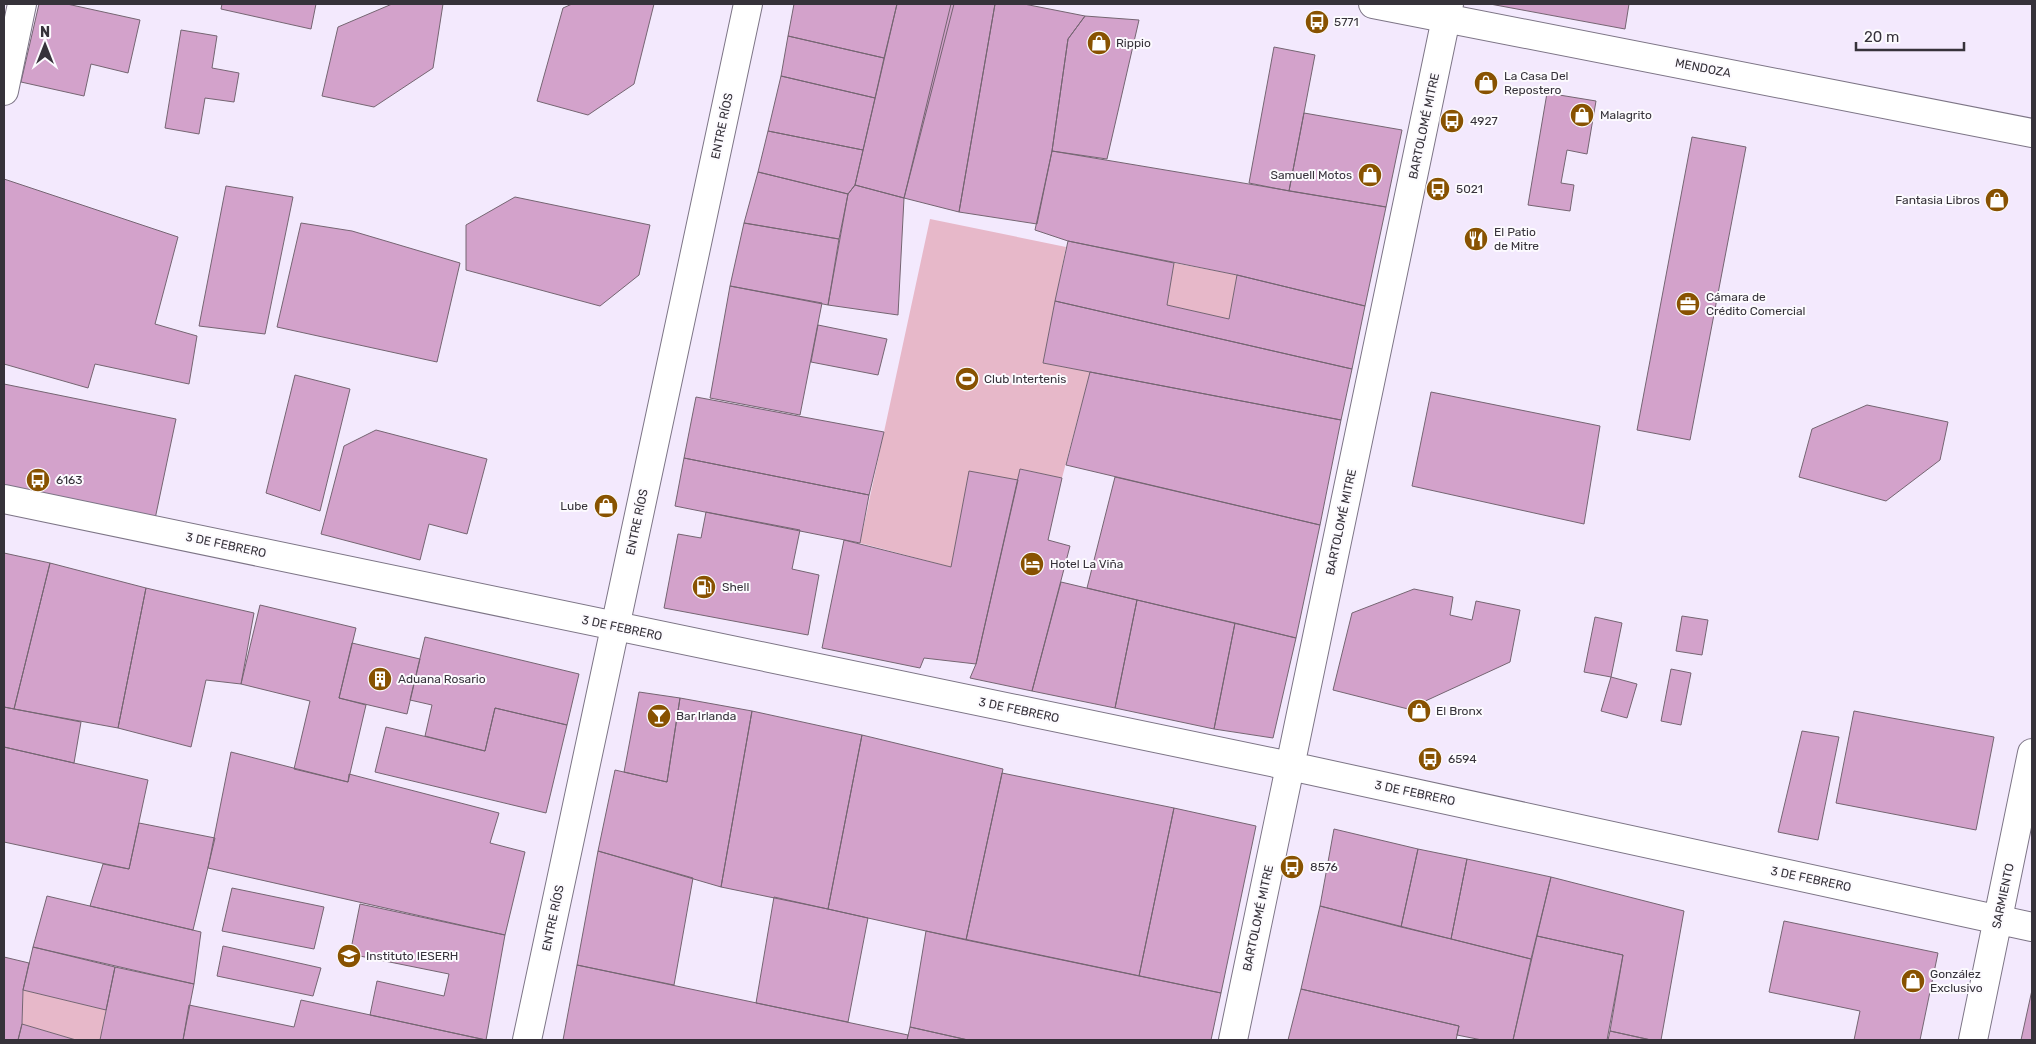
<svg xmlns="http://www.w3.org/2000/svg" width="2036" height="1044" viewBox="0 0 2036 1044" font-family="Rubik,sans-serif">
<rect width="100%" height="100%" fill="#f3e9fd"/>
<path fill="#e7b8c9" d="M930 219 1066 247 1043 363 1090 372 1062 478 1021 469 1018 480 969 472 951 567 860 543Z
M1174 263 1237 275 1229 319 1167 305Z
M23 990 106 1010 100 1040H76L22 1024Z"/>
<path fill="#d3a2cb" stroke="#756572" d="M39 4H67L140 20 128 73 91 64 84 96 21 82Z
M222 4H316L311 29 221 9Z
M392 4H443L433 68 374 107 322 96 338 27Z
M572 4H654L634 84 588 115 537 101 563 8Z
M794 4H897L884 58 788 36Z
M897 4H954L904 198 855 185Z
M951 4H995L959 212 904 198Z
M995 4H1024L1085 16 1068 39 1052 151 1037 224 959 212Z
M1490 4H1629L1625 29Z
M1085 16 1139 20 1107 159 1052 151 1068 39Z
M181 30 217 36 212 68 239 73 234 102 205 98 199 134 165 128Z
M788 36 884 58 875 98 781 76Z
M1274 47 1315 55 1289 191 1249 183Z
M781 76 875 98 863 150 768 131Z
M1547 93 1596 101 1587 154 1567 150 1561 183 1574 185 1570 211 1528 205Z
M1304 113 1402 130 1386 207 1289 191Z
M768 131 863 150 855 185 848 194 758 172Z
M1692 137 1746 147 1690 440 1637 430Z
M1052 151 1386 207 1365 306 1237 275 1068 241 1035 230Z
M758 172 848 194 839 239 744 223Z
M4 179 178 237 155 324 197 336 189 384 95 364 88 388 4 364Z
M855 185 904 198 898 315 828 305 848 194Z
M226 186 293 197 265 334 199 326Z
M515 197 650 225 639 275 600 306 466 270V225Z
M301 223 352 231 460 263 437 362 277 327Z
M744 223 839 239 828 305 730 286Z
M1068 241 1174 263 1167 305 1229 319 1237 275 1365 306 1352 369 1055 301Z
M730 286 822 303 800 415 710 398Z
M1055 301 1352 369 1341 420 1043 363Z
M818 325 887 339 878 375 811 362Z
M1090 372 1341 420 1320 525 1066 465Z
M295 375 350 389 320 511 266 493Z
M4 384 176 419 155 519 4 489Z
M1431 392 1600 426 1584 524 1412 486Z
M696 397 884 432 869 495 684 458Z
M1867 405 1948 422 1940 460 1886 501 1799 477 1812 429Z
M376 430 487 459 467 534 429 524 420 560 321 534 344 446Z
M684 458 869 495 860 543 675 506Z
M1020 469 1062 478 1048 540 1070 546 1032 691 970 678 976 664Z
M969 471 1018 480 976 664 924 658 920 668 822 648 844 540 951 567Z
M1115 477 1320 525 1296 638 1087 588Z
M706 512 800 530 792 569 819 575 808 635 664 608 678 534 701 538Z
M4 553 50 563 14 709 4 707Z
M50 563 146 588 118 728 14 709Z
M1061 582 1137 600 1115 708 1032 691Z
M146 588 254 613 241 684 206 680 191 747 118 728Z
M1414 589 1453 597 1450 615 1472 620 1476 601 1520 610 1510 662 1408 709 1333 690 1352 613Z
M1137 600 1235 623 1214 729 1115 708Z
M260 605 356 628 339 698 366 705 348 782 294 769 310 701 241 684Z
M1682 616 1708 620 1702 655 1676 651Z
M1595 617 1622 623 1611 677 1584 672Z
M1235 623 1296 638 1273 738 1214 729Z
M425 637 579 674 567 725 495 708 485 751 425 736 432 705 410 700Z
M352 643 420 659 407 714 339 698Z
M1671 669 1691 673 1681 725 1661 721Z
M1611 677 1637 684 1627 718 1601 711Z
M639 692 680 698 667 782 624 772Z
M680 698 752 711 721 887 598 851 615 770 667 782Z
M4 707 81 722 74 763 4 747Z
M495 708 567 725 546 813 375 772 386 727 485 751Z
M752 711 862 735 828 909 721 887Z
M1854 711 1994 737 1976 830 1836 803Z
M1802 731 1839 737 1818 840 1778 832Z
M862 735 1003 769 966 940 828 909Z
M4 747 148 780 129 869 4 842Z
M231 752 348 782 349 774 499 813 490 843 525 852 505 935 208 868Z
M1002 773 1174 808 1139 976 966 940Z
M1174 808 1256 826 1221 993 1139 976Z
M139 823 215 838 193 930 90 906 103 864 129 869Z
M1334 829 1418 849 1401 927 1320 906Z
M1418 849 1467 859 1451 939 1401 927Z
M598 851 693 878 674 985 577 965Z
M1467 859 1551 877 1531 959 1451 939Z
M1551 877 1684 911 1661 1040H1651L1610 1031 1623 955 1537 936Z
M232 888 324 907 314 949 222 931Z
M47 896 201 932 194 984 33 947Z
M774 897 868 918 848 1022 756 1003Z
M360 904 505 935 486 1040 370 1015 377 981 444 996 449 974 350 954Z
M1320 906 1531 959 1513 1040H1482L1457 1035 1459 1026 1301 989Z
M1784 921 1938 953 1920 1040H1854L1860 1011 1769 992Z
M926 931 1221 993 1211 1040H968L910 1027Z
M1537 936 1623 955 1607 1040H1513Z
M223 946 321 968 313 996 217 976Z
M33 947 115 967 106 1010 23 990Z
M4 957 29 963 23 990 22 1024 18 1040H4Z
M577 965 908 1035 907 1040H563Z
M115 967 194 984 183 1040H100Z
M1301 989 1459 1026 1456 1040H1288Z
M2032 990V1040H2021Z
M301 1000 486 1040H183L189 1005 294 1027Z
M22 1024 76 1040H18Z
M910 1027 968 1040H907Z
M1610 1031 1651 1040H1608Z"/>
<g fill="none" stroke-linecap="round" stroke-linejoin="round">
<g stroke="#7d7586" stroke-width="30">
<path id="minor" d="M4 499 1290 766 2032 927
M1233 1040 1449 4
M1973 1040 2032 753"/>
</g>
<g stroke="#7d7586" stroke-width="30">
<path id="secondary" d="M1373 4 2032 133
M4 91 22 4
M527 1040 748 4"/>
</g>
<use href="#minor" stroke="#fff" stroke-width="28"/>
<use href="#secondary" stroke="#fff" stroke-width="28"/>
</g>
<defs>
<g id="bus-disc" transform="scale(1.25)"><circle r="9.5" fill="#885201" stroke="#fcfafe"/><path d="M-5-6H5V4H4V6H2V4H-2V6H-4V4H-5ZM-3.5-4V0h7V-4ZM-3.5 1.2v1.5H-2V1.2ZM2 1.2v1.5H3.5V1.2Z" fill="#fff"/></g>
<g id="shop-disc" transform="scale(1.25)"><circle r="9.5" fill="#885201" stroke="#fcfafe"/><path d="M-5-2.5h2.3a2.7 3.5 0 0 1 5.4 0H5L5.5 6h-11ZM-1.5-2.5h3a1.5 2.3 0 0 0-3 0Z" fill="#fff"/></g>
<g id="restaurant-disc" transform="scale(1.25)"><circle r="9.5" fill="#885201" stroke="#fcfafe"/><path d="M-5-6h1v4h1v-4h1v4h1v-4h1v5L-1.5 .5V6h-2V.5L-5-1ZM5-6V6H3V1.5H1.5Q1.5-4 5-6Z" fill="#fff"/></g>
<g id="office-disc" transform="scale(1.25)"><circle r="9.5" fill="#885201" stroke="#fcfafe"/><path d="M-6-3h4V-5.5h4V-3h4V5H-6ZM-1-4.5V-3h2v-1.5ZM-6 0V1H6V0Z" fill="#fff"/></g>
<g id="stadium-disc" transform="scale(1.25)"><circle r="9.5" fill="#885201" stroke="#fcfafe"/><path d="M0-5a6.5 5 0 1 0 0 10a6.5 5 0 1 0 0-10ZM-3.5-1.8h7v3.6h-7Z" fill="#fff"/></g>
<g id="hotel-disc" transform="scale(1.25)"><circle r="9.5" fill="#885201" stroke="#fcfafe"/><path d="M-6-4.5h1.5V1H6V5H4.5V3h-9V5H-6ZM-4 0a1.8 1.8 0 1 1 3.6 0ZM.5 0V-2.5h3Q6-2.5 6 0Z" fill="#fff"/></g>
<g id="fuel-disc" transform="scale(1.25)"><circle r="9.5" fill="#885201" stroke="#fcfafe"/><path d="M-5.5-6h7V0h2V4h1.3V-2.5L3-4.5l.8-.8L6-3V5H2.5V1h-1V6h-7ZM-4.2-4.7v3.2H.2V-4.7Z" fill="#fff"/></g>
<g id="building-disc" transform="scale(1.25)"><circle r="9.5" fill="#885201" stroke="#fcfafe"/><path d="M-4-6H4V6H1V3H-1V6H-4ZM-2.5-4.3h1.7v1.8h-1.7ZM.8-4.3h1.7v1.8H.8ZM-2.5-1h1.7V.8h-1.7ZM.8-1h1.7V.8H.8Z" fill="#fff"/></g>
<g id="bar-disc" transform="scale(1.25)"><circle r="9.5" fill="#885201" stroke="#fcfafe"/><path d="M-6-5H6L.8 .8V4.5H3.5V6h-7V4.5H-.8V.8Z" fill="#fff"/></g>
<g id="school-disc" transform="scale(1.25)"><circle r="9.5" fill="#885201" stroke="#fcfafe"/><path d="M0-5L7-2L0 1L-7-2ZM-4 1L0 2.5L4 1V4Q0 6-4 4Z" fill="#fff"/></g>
</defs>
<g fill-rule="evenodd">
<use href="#bus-disc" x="1317" y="22"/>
<use href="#shop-disc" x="1099" y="43"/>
<use href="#shop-disc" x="1486" y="83"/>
<use href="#shop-disc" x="1582" y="115"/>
<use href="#bus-disc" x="1452" y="121"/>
<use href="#shop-disc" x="1370" y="175"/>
<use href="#bus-disc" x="1438" y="189"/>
<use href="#shop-disc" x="1997" y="200"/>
<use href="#restaurant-disc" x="1476" y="239"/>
<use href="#office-disc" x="1688" y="304"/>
<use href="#stadium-disc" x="967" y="379"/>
<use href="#bus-disc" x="38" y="480"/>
<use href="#shop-disc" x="606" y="506"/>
<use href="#hotel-disc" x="1032" y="564"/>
<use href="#fuel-disc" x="704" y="587"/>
<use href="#building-disc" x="380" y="679"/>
<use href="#shop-disc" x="1419" y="711"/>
<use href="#bar-disc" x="659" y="716"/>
<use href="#bus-disc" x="1430" y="759"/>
<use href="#bus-disc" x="1292" y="867"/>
<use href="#school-disc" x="349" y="956"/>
<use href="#shop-disc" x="1913" y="981"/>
</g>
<g text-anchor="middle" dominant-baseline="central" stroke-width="4" stroke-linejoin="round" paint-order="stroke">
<g font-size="12" fill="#36323a" stroke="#fcfafe" text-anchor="start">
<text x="1334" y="22">5771</text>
<text x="1116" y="43">Rippio</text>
<text x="1504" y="76">La Casa Del<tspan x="1504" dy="14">Repostero</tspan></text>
<text x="1600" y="115">Malagrito</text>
<text x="1470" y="121">4927</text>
<text x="1352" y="175" text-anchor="end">Samuell Motos</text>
<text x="1456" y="189">5021</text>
<text x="1980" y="200" text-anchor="end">Fantasia Libros</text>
<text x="1494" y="232">El Patio<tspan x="1494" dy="14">de Mitre</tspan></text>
<text x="1706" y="297">Cámara de<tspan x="1706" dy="14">Crédito Comercial</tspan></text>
<text x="984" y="379">Club Intertenis</text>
<text x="56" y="480">6163</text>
<text x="588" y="506" text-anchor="end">Lube</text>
<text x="1050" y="564">Hotel La Viña</text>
<text x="722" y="587">Shell</text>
<text x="398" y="679">Aduana Rosario</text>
<text x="1436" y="711">El Bronx</text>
<text x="676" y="716">Bar Irlanda</text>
<text x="1448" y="759">6594</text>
<text x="1310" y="867">8576</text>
<text x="366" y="956">Instituto IESERH</text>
<text x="1930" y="974">González<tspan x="1930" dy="14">Exclusivo</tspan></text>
</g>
<g font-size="12" fill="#36323a" stroke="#fcfafe">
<text transform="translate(1703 68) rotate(11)">MENDOZA</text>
<text transform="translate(722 126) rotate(-78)">ENTRE RÍOS</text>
<text transform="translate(1424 126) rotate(-78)">BARTOLOMÉ MITRE</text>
<text transform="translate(637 522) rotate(-78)">ENTRE RÍOS</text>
<text transform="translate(1341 522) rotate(-78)">BARTOLOMÉ MITRE</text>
<text transform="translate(226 545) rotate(12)">3 DE FEBRERO</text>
<text transform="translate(622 628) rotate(12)">3 DE FEBRERO</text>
<text transform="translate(1019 710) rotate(12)">3 DE FEBRERO</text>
<text transform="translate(1415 793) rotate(12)">3 DE FEBRERO</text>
<text transform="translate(1811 879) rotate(12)">3 DE FEBRERO</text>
<text transform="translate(2003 896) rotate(-78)">SARMIENTO</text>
<text transform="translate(553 918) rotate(-78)">ENTRE RÍOS</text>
<text transform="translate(1258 918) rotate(-78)">BARTOLOMÉ MITRE</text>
</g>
</g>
<rect width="2036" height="1044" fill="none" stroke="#36323a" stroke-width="10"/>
<g transform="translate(45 45)" stroke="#fcfafe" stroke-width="4" paint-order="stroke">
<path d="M0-4L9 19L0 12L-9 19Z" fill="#36323a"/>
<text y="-8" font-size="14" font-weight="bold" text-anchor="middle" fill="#36323a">N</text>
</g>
<path d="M1856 42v8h108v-8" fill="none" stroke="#36323a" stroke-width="2.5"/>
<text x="1864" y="42" font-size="15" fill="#36323a" stroke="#fcfafe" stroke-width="4" paint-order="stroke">20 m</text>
</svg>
